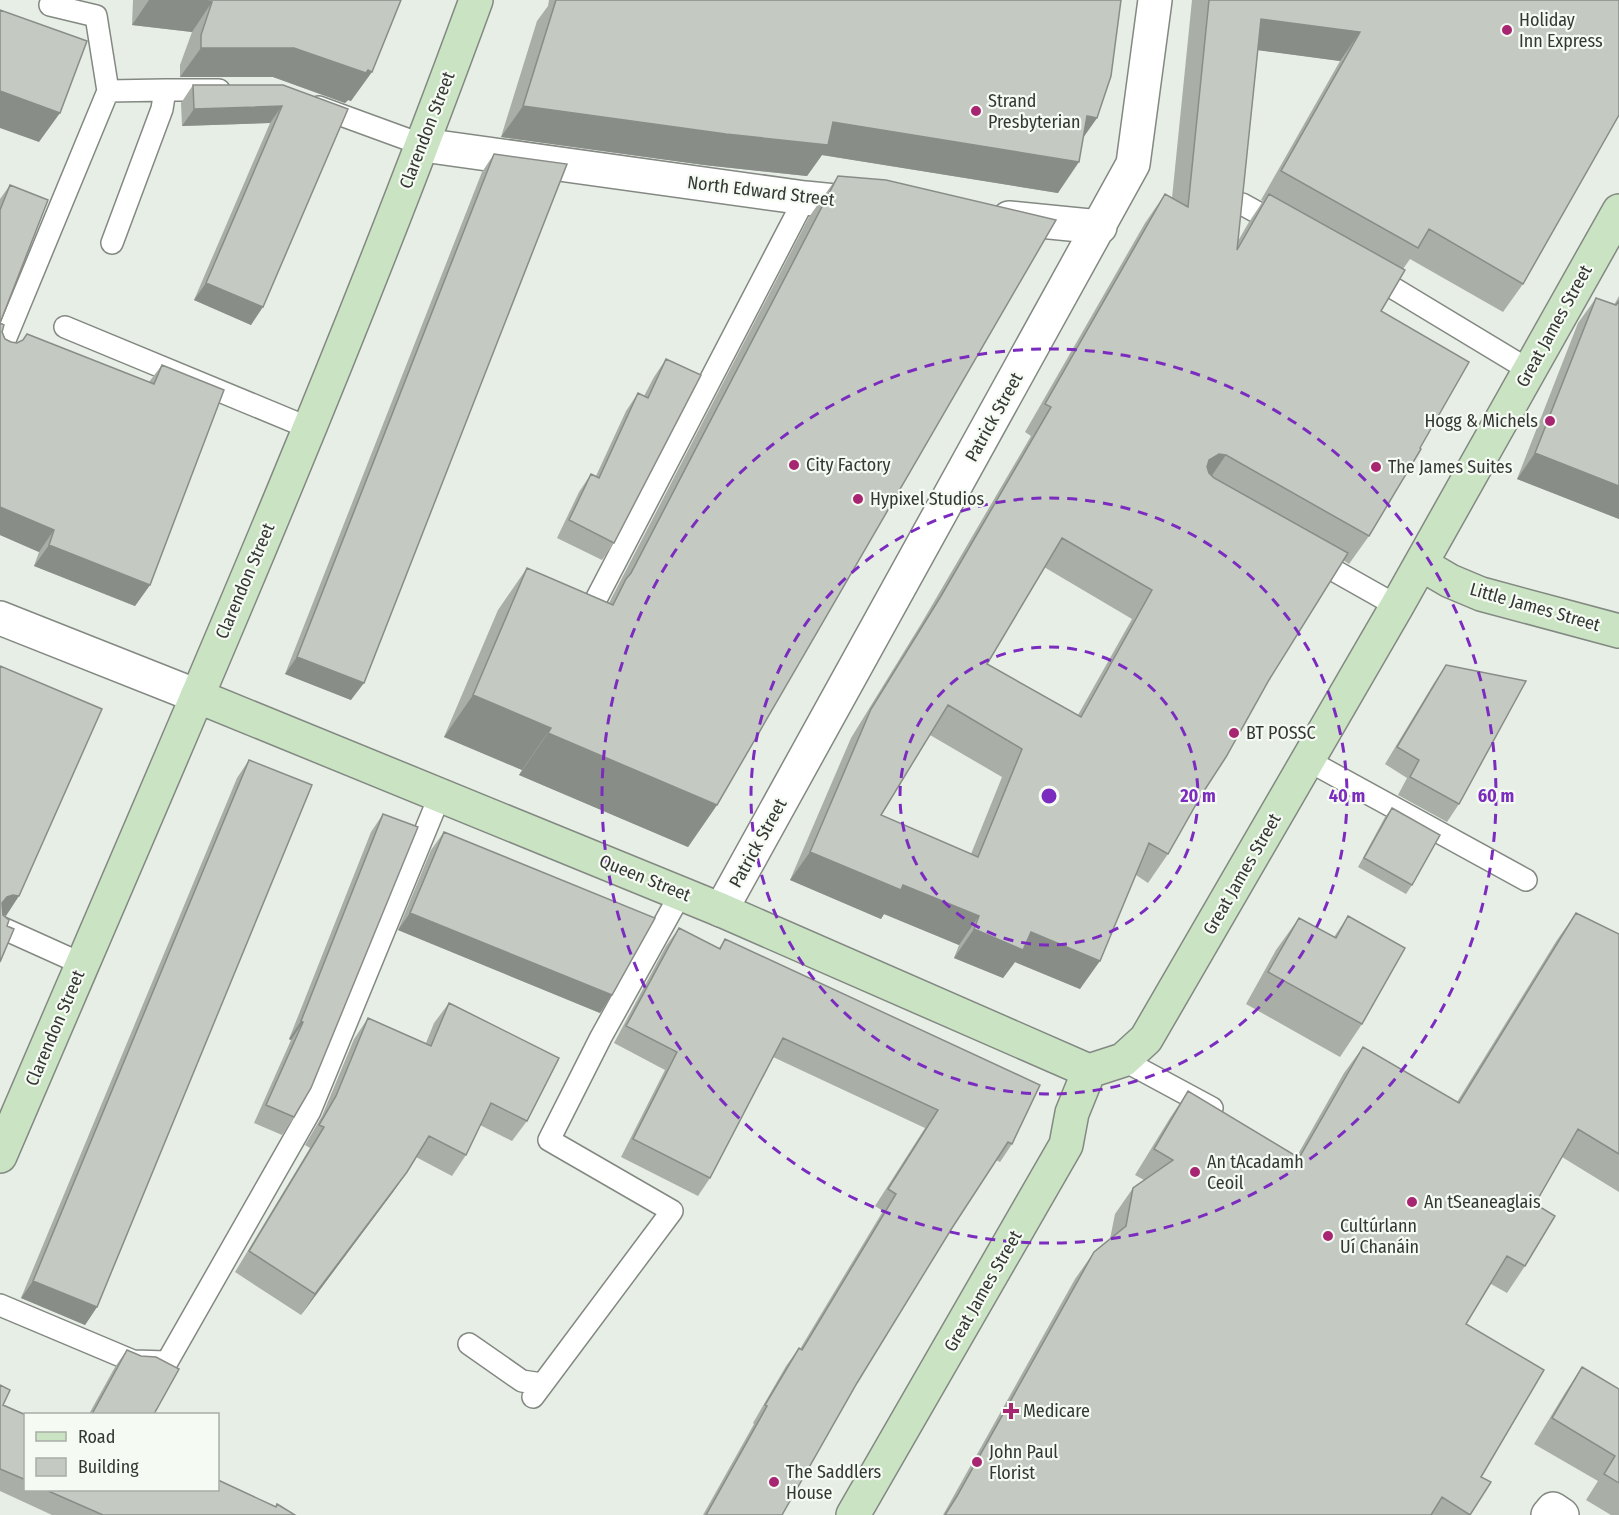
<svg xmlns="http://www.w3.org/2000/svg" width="1619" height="1515" viewBox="0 0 1619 1515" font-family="'Fira Sans Condensed',sans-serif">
<rect width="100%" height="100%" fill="#e7eee6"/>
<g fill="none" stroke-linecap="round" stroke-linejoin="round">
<g stroke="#838982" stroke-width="24">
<path id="lane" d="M50 5 96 16 108 91 165 90
M319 107 423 145
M1242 204 1280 225
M112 243 162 109 165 90H219
M1370 274 1529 370
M65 327 309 428
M0 352 108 91
M1312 558 1397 606
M591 609 805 198
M1309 761 1526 880
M0 927 82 964
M1123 1060 1212 1108
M0 1305 133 1361 167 1362 310 1111 440 795
M469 1344 522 1381 542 1384
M533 1397 672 1211 549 1140 601 1037 681 893"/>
</g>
<g stroke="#838982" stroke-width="36">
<path id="street" d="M423 145 805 198 865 204
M1009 218 1100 227
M0 618 197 696
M721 910 1133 164 1155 0
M1548 1515 1553 1509 1562 1515"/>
</g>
<g stroke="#838982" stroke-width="36">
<path id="secondary" d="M1421 564 1450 581 1481 594 1619 631
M197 696 721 910 1089 1071
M1089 1071 1123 1060 1146 1039 1397 606 1619 211
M0 1156C164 773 333 392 476 0
M853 1515 1066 1145 1072 1113 1089 1071"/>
</g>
<use href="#lane" stroke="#fff" stroke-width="21"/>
<use href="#street" stroke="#fff" stroke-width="33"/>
<use href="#secondary" stroke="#c9e3c3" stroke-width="33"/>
</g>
<path fill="#a9aea7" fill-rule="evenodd" d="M133 0H401L351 101 348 100 345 103 273 77H180V65L192 32 132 25Z
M549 0H1121L1097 118 1083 137 1058 193 822 155 807 176 704 165 501 137 537 21 548 6Z
M1192 0H1619L1523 284 1503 312 1410 259 1403 269 1381 311 1369 536 1349 564 1343 560 1269 680 1202 794 1168 854 1148 883 1136 875 1080 989 1015 962 1003 978 954 958 959 945 884 914 881 919 790 880 851 738 921 624 1031 436 1025 432 1145 223 1165 194 1172 198ZM1258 50 1340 61 1261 200 1263 201 1249 222 1238 241ZM1044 567 1132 619 1078 715 987 664ZM930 735 1002 777 971 854 881 815Z
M193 85 348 109 251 325 194 300 270 123 182 126 181 103Z
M494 154 351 700 285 674 482 172Z
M838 176 717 805 688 847 519 775 522 770 444 737 498 610 527 568 609 603 809 217Z
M10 185 0 323V199Z
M1619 296V519L1517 479 1578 323 1596 298 1614 305Z
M0 323 5 339 11 342 17 343 23 340 149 382 162 365 150 585 135 606 34 566 39 552 0 535Z
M666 359 614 543 602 560 557 538 579 492 591 474 596 476 626 411 638 393 644 396 654 377Z
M1446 665 1459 804 1447 822 1398 795 1407 778 1385 764 1434 683Z
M249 760 97 1307 85 1325 21 1298 237 778Z
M1392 808 1412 885 1406 894 1358 867 1385 817Z
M383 814 294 1117 282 1135 254 1123 291 1040 289 1039 371 832Z
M444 832 612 995 600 1013 398 930 431 850Z
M1576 913 1619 934V1192L1562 1157 1535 1204 1525 1266 1507 1293 1491 1284 1466 1324 1481 1477 1470 1515H943L1075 1279 1094 1252 1110 1239 1115 1214 1133 1188 1144 1180 1135 1175 1170 1118 1188 1091 1297 1156 1344 1073 1363 1047 1457 1102 1557 940Z
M1348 916 1362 1024 1340 1057 1246 1004 1276 950 1299 918 1334 937Z
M679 928 719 948 725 939 1012 1144 1000 1162 996 1160 952 1228 857 1383 782 1515H703L754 1424 753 1423 786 1366 799 1348 800 1349 883 1211 875 1206 925 1128 773 1057 710 1178 698 1196 621 1157 665 1070 614 1043 666 946Z
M449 1003 527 1121 512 1141 480 1125 466 1155 452 1176 416 1157 393 1192 301 1315 235 1272 310 1148 305 1145 322 1116 354 1039 368 1018 426 1043 434 1023Z
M127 1350 154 1414H89L115 1367Z
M1582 1367 1619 1389V1515H1611L1586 1500 1598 1481 1534 1444 1565 1393Z
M0 1385 3 1405 26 1415V1490H218L275 1507 295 1515H52L0 1491Z"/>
<path fill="#898d88" d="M149 0H191L212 2 192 32 132 25Z
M1261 19 1360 32 1340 61 1241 48Z
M201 48H294L372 72 351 101 348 100 345 103 273 77H180Z
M0 91 60 113 39 142 0 128Z
M282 106 270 123 182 126 194 109Z
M523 106 833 122 1079 162 1058 193 822 155 807 176 704 165 501 137Z
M1087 116 1097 118 1076 148Z
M206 283 263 307 251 325 194 300Z
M1535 453 1619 486V519L1517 479Z
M1219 454 1226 455 1206 484 1199 482 1209 460Z
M0 507 54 530 39 552 0 535Z
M49 545 150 585 135 606 34 566Z
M297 657 364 683 351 700 285 674Z
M473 695 551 728 522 770 444 737Z
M548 733 717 805 688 847 519 775Z
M810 852 903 885 979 916 959 945 884 914 881 919 790 880Z
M13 895 19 896 6 916 0 914V905L7 897Z
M410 913 612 995 600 1013 398 930Z
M974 929 1031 932 1100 961 1080 989 1015 962 1003 978 954 958Z
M301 1021 303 1022 291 1040 289 1039Z
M407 1172 393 1192 301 1315 315 1294Z
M33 1281 97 1307 85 1325 21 1298Z"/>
<path fill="#c4cac2" stroke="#898d88" stroke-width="1.5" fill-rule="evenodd" d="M191 0H401L372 72 368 70 366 73 294 48H201V35L212 2Z
M556 0H1121L1111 76 1097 118 1087 116 1079 162 833 122 828 145 726 134 523 106Z
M1209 0H1619V115L1523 284 1429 229 1418 248 1281 171 1360 32 1261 19 1237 250 1269 194 1405 270 1381 311 1469 362 1420 448 1421 449 1369 536 1226 455 1219 454 1209 460 1207 467 1209 473 1214 478 1348 553 1269 680 1226 757 1202 794 1168 854 1149 843 1100 961 1031 932 1023 950 974 929 979 916 903 885 901 890 810 852 871 709 941 596 1051 407 1045 404 1165 194 1188 207ZM1062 538 1152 590 1081 717 987 664ZM948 705 1022 749 978 857 881 815Z
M0 10 87 41 60 113 0 91Z
M193 85H283L348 109 263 307 206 283 282 106 194 109Z
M494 154 567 164 364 683 297 657Z
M838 176 886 180 1056 220 717 805 548 733 551 728 473 695 527 568 613 605 626 579 631 573Z
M10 185 48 200 0 323V210Z
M1596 298 1616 305 1619 301V486L1535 453Z
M0 323 4 325 2 332 5 339 11 342 17 343 23 340 27 334 154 384 162 365 224 390 150 585 49 545 54 530 0 507Z
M666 359 701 375 614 543 569 520 591 474 599 478 638 393 648 398Z
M1446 665 1526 681 1459 804 1410 777 1419 760 1397 747Z
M0 666 102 709 19 896 13 895 7 897 2 903 3 915 9 920 7 926 14 929 0 962Z
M249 760 312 785 97 1307 33 1281Z
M1392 808 1440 835 1412 885 1364 858Z
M383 814 418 827 311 1088 294 1117 266 1105 303 1022 301 1021Z
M444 832 655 918 612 995 410 913Z
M1576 913 1619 934V1154L1578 1129 1535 1204 1555 1216 1525 1266 1507 1256 1466 1324 1544 1370 1481 1477 1491 1482 1470 1515 1442 1497 1431 1515H945L957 1496 1094 1252 1126 1226 1133 1188 1173 1160 1154 1149 1188 1091 1299 1158 1363 1047 1459 1103Z
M1348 916 1405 948 1362 1024 1268 972 1299 918 1336 938Z
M679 928 720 949 725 939 1040 1085 1012 1144 1008 1142 952 1228 857 1383 782 1515H706L767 1406 765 1405 799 1348 802 1350 896 1194 888 1189 938 1110 783 1038 710 1178 633 1139 677 1052 626 1026Z
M449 1003 559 1058 527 1121 491 1103 466 1155 429 1136 407 1172 315 1294 249 1251 324 1127 319 1125 336 1096 368 1018 431 1046Z
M127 1350 141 1356 156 1357 179 1369 154 1414H92Z
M1582 1367 1619 1389V1483L1604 1474 1615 1456 1552 1418Z
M0 1385 10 1390 3 1405 26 1415V1480L0 1469Z
M218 1480 276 1507 277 1504 295 1515H103L46 1490H218Z"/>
<g fill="none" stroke="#7b2cbf" stroke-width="3" stroke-dasharray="10 8">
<circle cx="1049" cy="796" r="149"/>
<circle cx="1049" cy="796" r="298"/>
<circle cx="1049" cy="796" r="447"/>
</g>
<g fill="#a82571" stroke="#f5fbf3" stroke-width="2">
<circle cx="1507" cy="30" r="6"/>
<circle cx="976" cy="111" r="6"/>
<circle cx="1550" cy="421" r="6"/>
<circle cx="794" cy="465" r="6"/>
<circle cx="1376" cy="467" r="6"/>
<circle cx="858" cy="499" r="6"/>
<circle cx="1234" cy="733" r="6"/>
<circle cx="1195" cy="1172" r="6"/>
<circle cx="1412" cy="1202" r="6"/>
<circle cx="1328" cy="1236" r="6"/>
<path d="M1008 1402h6v6h6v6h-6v6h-6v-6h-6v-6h6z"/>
<circle cx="977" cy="1462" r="6"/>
<circle cx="774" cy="1482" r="6"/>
</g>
<g text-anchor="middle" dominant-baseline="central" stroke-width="4.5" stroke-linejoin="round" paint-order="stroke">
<g font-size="18" fill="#343734" stroke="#f5fbf3" text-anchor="start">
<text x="1519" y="20">Holiday<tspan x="1519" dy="21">Inn Express</tspan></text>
<text x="988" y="101">Strand<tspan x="988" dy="21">Presbyterian</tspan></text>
<text x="1538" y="421" text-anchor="end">Hogg &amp; Michels</text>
<text x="806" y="465">City Factory</text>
<text x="1388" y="467">The James Suites</text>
<text x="870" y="499">Hypixel Studios</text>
<text x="1246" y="733">BT POSSC</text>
<text x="1207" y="1162">An tAcadamh<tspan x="1207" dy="21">Ceoil</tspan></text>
<text x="1424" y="1202">An tSeaneaglais</text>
<text x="1340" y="1226">Cultúrlann<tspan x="1340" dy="21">Uí Chanáin</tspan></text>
<text x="1023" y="1411">Medicare</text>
<text x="989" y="1452">John Paul<tspan x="989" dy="21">Florist</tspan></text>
<text x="786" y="1472">The Saddlers<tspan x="786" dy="21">House</tspan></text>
</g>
<g font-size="18" fill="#343734" stroke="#f5fbf3">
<text transform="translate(427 130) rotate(-69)">Clarendon Street</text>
<text transform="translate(761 191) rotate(7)">North Edward Street</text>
<text transform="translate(1554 326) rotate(-61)">Great James Street</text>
<text transform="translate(994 417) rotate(-61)">Patrick Street</text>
<text transform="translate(245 581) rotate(-67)">Clarendon Street</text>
<text transform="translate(1535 607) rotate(16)">Little James Street</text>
<text transform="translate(758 843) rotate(-61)">Patrick Street</text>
<text transform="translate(1242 874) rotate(-60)">Great James Street</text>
<text transform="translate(645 878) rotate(22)">Queen Street</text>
<text transform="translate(55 1028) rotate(-67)">Clarendon Street</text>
<text transform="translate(983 1291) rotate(-60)">Great James Street</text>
</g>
</g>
<circle cx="1049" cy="796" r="9" fill="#7b2cbf" stroke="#f5fbf3" stroke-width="3"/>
<g font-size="18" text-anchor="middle" font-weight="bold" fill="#7b2cbf" stroke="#f5fbf3" stroke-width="4.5" stroke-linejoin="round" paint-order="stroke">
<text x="1198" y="802">20 m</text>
<text x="1347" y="802">40 m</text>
<text x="1496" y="802">60 m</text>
</g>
<rect x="24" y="1413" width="195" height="78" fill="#f5fbf3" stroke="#a8ada7" stroke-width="1.5"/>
<rect x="36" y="1432" width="30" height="9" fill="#c9e3c3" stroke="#a8ada7" stroke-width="1.5"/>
<text x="78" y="1443" font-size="18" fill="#343734">Road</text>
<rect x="36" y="1458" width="30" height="18" fill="#c4cac2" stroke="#a8ada7" stroke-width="1.5"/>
<text x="78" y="1473" font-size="18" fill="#343734">Building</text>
</svg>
